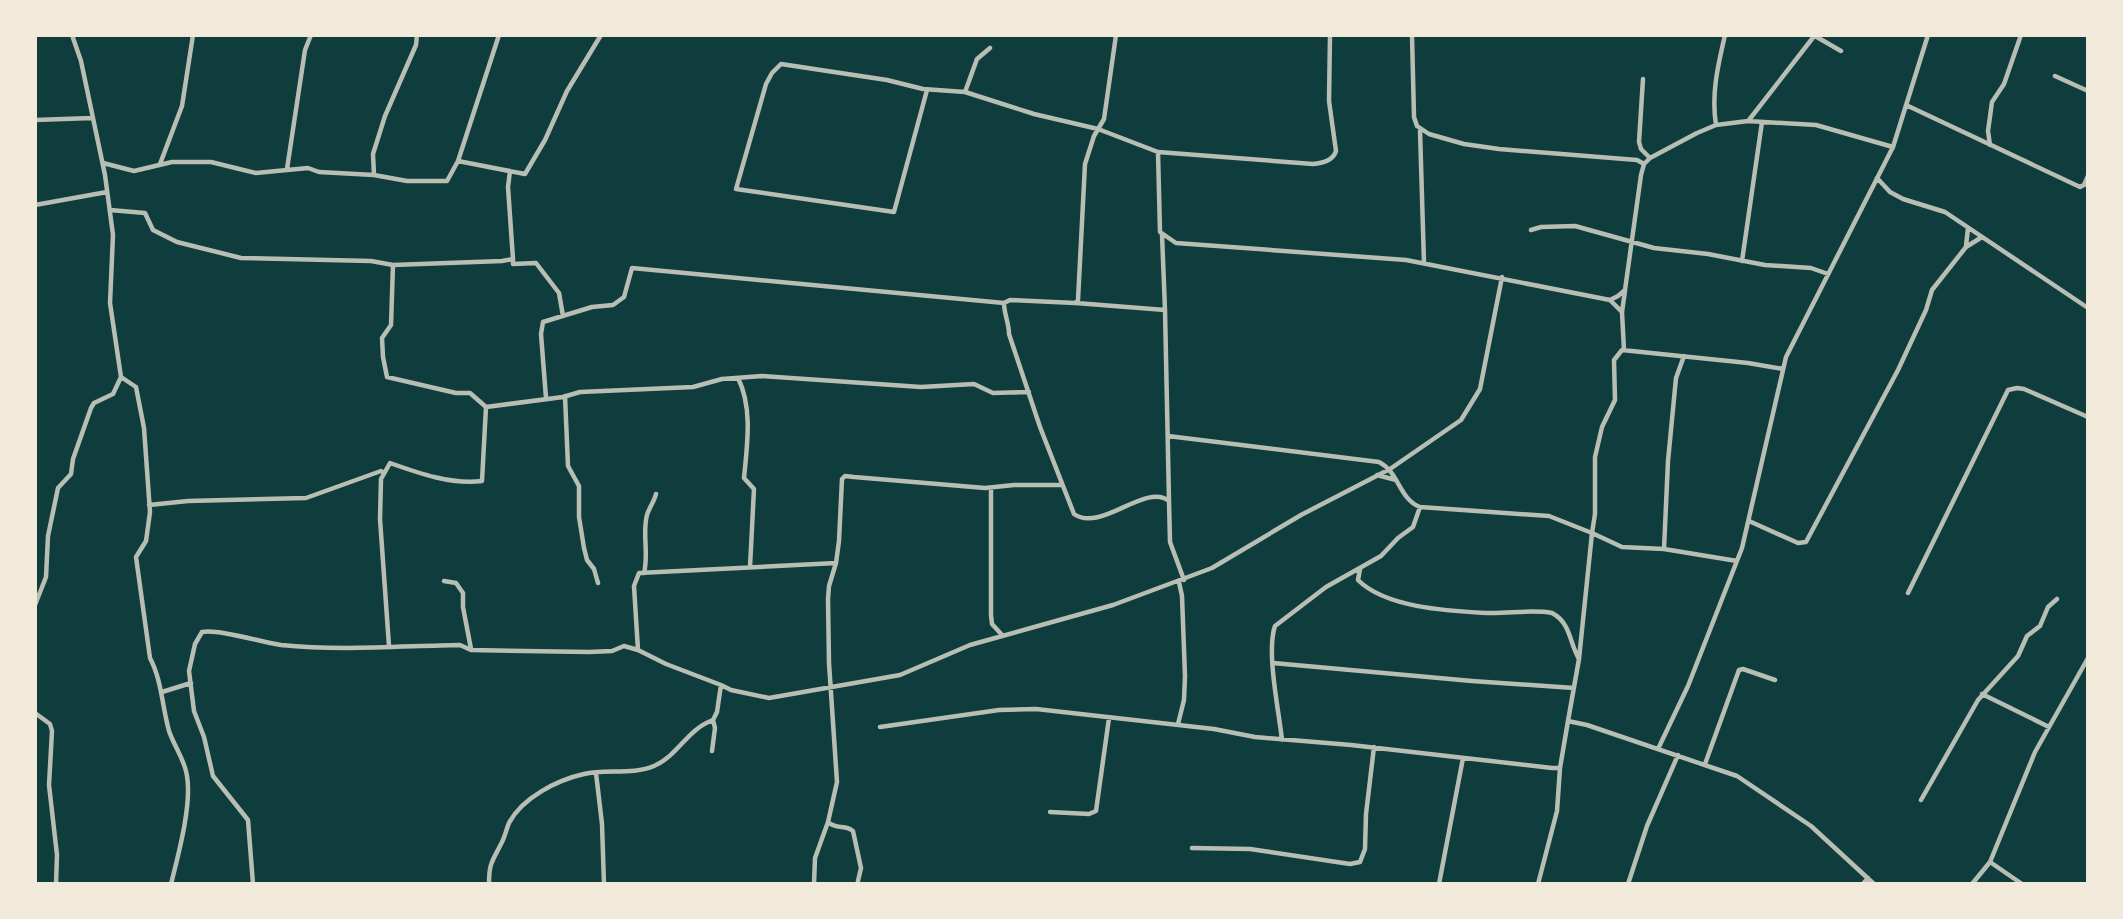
<svg xmlns="http://www.w3.org/2000/svg" width="2123" height="919" viewBox="0 0 2123 919" font-family="'Noto Sans',sans-serif">
<rect width="100%" height="100%" fill="#0f3d3e"/>
<g fill="none" stroke-linecap="round" stroke-linejoin="round">
<path stroke="#b8beb3" stroke-width="4.5" d="M1116 35 1104 119 1094 136 1085 164 1078 300 1075 303 1010 300 1004 303C1004 314 1009 323 1009 334L1040 427 1074 514C1101 533 1146 482 1169 501L1170 542 1184 580
M1412 35 1414 117 1417 126 1429 134 1464 144 1499 149 1637 160 1644 164
M1815 36 1841 51
M2055 76 2088 91
M1643 79 1639 142 1641 149 1650 158
M927 90 894 212 736 189 766 84 772 73 781 64 887 80 923 89 965 92 1034 114 1098 129 1158 152 1313 164C1322 163 1333 161 1336 151L1329 101 1330 35
M965 92 977 59 990 48
M1906 105 2080 187 2084 185 2088 176
M35 120 92 118
M1749 120 1815 35
M1716 125C1711 94 1718 65 1725 35
M1420 130 1424 263
M1990 145 1988 131 1992 102 2004 84 2021 35
M1158 152 1160 232 1176 243 1406 260 1610 300 1618 296 1625 290 1641 175 1644 164 1650 158 1697 133 1716 125 1748 121 1816 125 1893 147
M458 161 525 174 545 140 567 91 601 35
M103 163 134 171 172 162H211L256 173 308 168 319 172 374 175 373 154 385 116 416 45 417 35
M160 164 182 106 193 35
M287 169 305 50 311 35
M374 175 407 181H447L458 161 499 35
M1877 178 1890 192 1903 199 1945 212 2088 308
M35 205 107 192
M110 210 145 213 153 230 177 242 241 258 371 261 393 265 502 261 513 259 508 187 510 171
M1531 230 1541 227 1575 226 1654 248 1708 254 1765 265 1811 268 1828 274
M1162 234 1165 310
M1966 246 1968 228
M513 259V264L536 263 559 293 563 316
M1742 261 1762 122
M393 265 391 325 382 338 383 357 387 377 456 393H470L486 407 563 397 580 392 693 387 722 379 762 376 921 387 974 384 993 393 1029 392
M1610 300 1622 312
M1076 303 1165 310 1169 501
M1624 350 1622 312 1625 291
M1684 356 1676 378 1668 461 1664 549 1737 561
M121 377 136 387 144 428 150 512 146 541 136 557 150 658C162 681 162 706 169 731 174 746 185 760 187 776 192 805 178 856 171 884
M738 378C753 408 747 446 744 478L754 489 750 567
M565 396 568 466 579 486V517L584 548 587 560 594 569 598 583
M546 398 541 334 543 322 592 307 613 305 624 297 632 268 1004 303
M1168 436 1379 462C1399 472 1399 499 1420 507L1549 516 1592 533 1579 659 1568 721
M1377 475 1396 480
M991 488V615L992 624 1002 635
M149 505 188 501 306 498 381 471 384 473
M1749 521 1798 543 1806 542 1898 370 1926 310 1932 290 1966 247 1982 237
M1664 549 1622 547 1592 533 1595 514V457L1602 427 1615 400 1614 360 1622 350 1748 363 1783 369
M1360 569 1358 580C1386 608 1449 611 1487 613 1508 614 1531 609 1552 613 1571 623 1569 642 1579 659
M644 573C649 554 642 533 647 515 649 508 654 502 656 494
M444 581 456 583 463 593V607L471 649
M1908 593 2008 390 2017 388 2024 389 2088 417
M35 605 46 577 48 536 58 488 71 474 73 459 91 408 94 403 113 394 121 377 110 303 113 235 105 175 81 61 72 35
M389 646 380 519 381 479 390 463C418 473 452 485 482 481L486 407
M638 650 634 586 639 573 836 563
M1273 663 1472 681 1574 688
M162 692 191 683
M1982 694 2049 727
M35 713 50 724 52 731 49 785 57 855 56 884
M1178 724 1184 700 1185 676 1182 596 1179 582
M880 727 999 710 1036 709 1214 729 1255 737 1351 745 1552 768H1560L1568 721 1587 725 1737 776 1811 826 1874 884
M1282 740C1279 711 1266 652 1275 626L1326 587 1381 556 1398 538 1413 527 1420 507
M1658 749 1688 686 1742 548 1786 357 1893 147 1928 35
M712 751 715 728 713 720
M1705 764 1739 670 1743 669 1775 680
M596 773 602 824 604 884
M1921 800 1978 700 2018 656 2027 636 2040 626 2048 607 2057 599
M1050 812 1089 814 1096 811 1109 718
M828 822C836 830 846 824 853 831L861 868 858 881
M1192 848 1250 849 1350 864 1360 862 1365 849 1366 814 1374 747
M1990 862 2022 884
M253 884 248 820 213 776 204 737 194 711 189 671 195 644 202 632C219 629 261 642 281 645 340 651 401 646 460 645L471 650 589 652 612 651 624 646 638 650 666 664 721 685
M489 884C489 863 492 862 501 844 505 837 506 830 509 823 522 798 557 780 584 774 606 769 633 775 654 766 679 755 686 730 713 720L717 712 721 685 731 690 769 698 900 675 970 645 1113 605 1212 568 1301 515 1390 469 1461 420 1480 389 1502 277
M814 884 815 858 828 822 837 782 829 663 828 599 829 586 836 563 839 541 842 479 845 476 854 477 985 488 1014 485H1062
M1439 884 1463 758
M1538 884 1557 811 1560 768
M1628 884 1647 826 1678 755
M1863 884 1868 878
M1972 884 1990 862 2035 752 2088 658"/>
</g>
<rect width="2123" height="919" fill="none" stroke="#f1e9da" stroke-width="74"/>
</svg>
